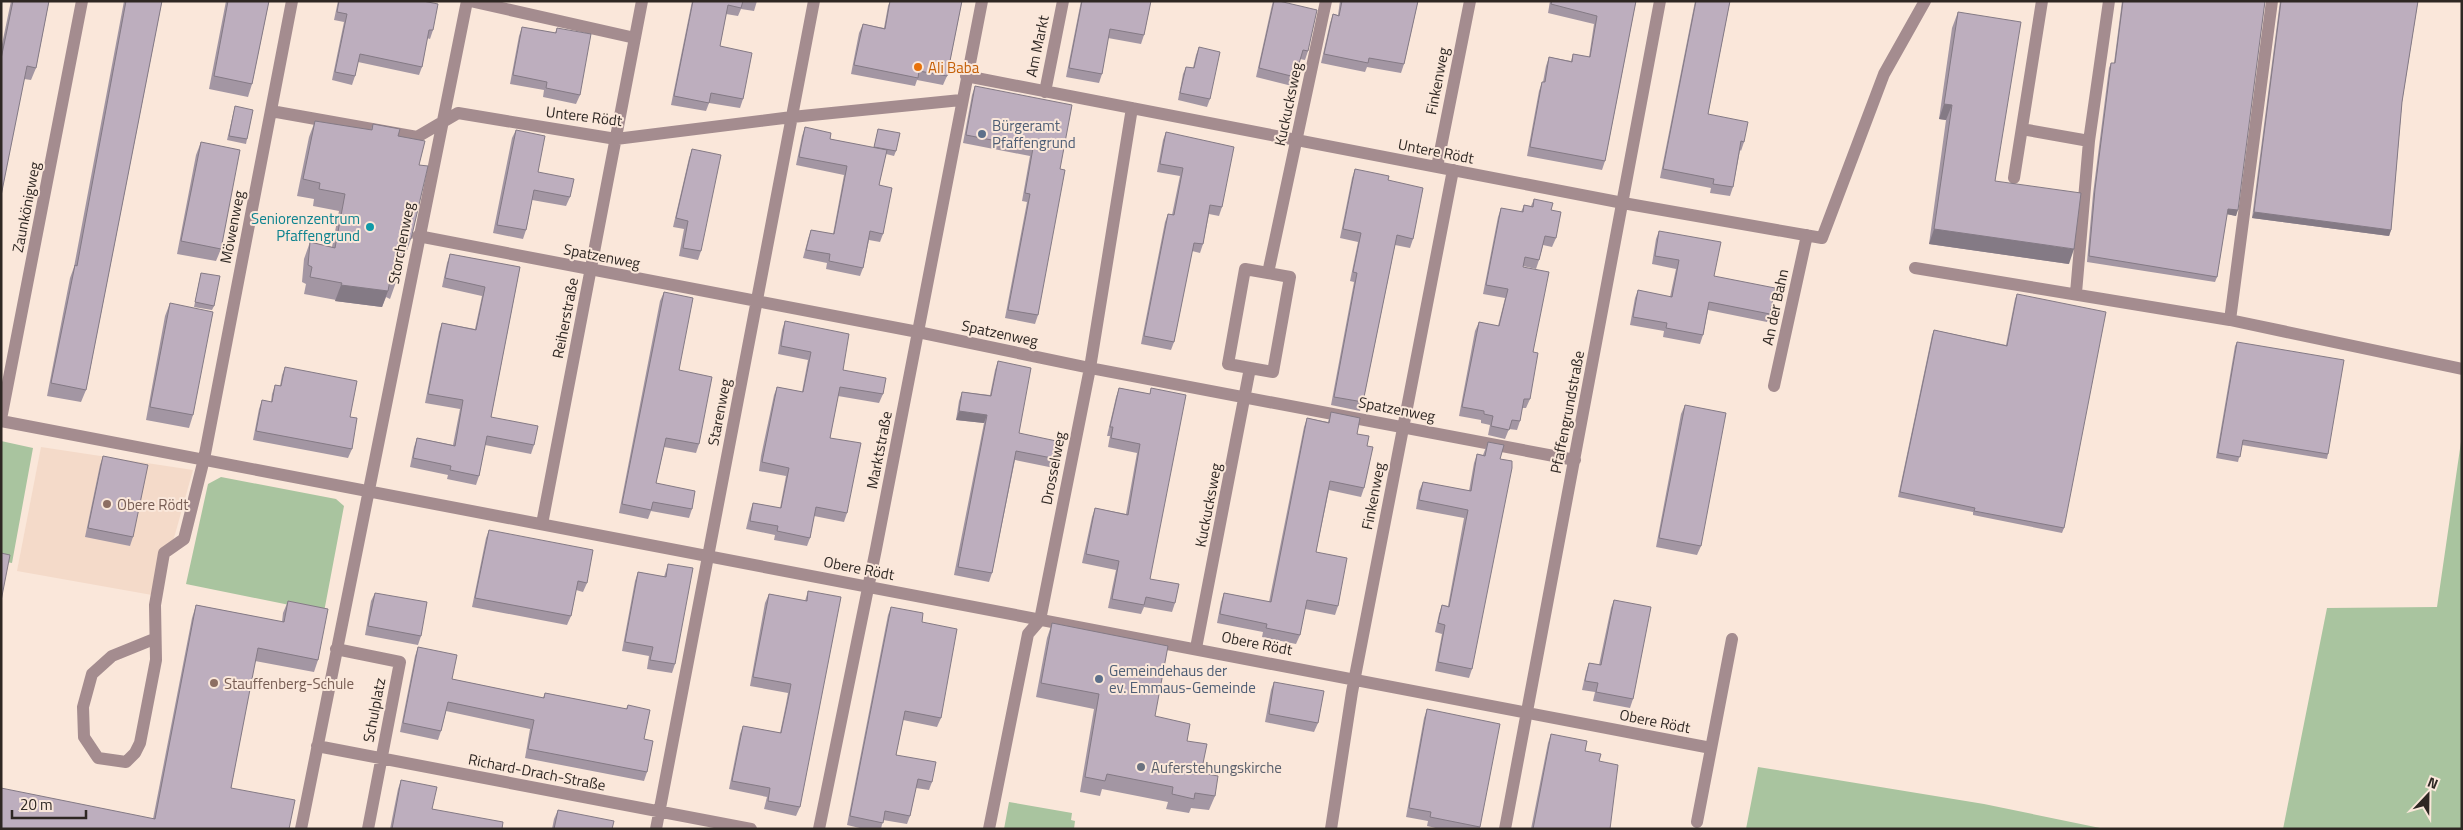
<svg xmlns="http://www.w3.org/2000/svg" width="2463" height="830" viewBox="0 0 2463 830" font-family="'Titillium Web',sans-serif">
<rect width="100%" height="100%" fill="#fae7da"/>
<path fill="#f4dac9" d="M41 447 193 470 174 538 152 595 17 571Z"/>
<path fill="#a9c49f" d="M2462 435V829H2283L2327 608 2437 607Z
M1 441 33 448 12 563 1 561Z
M221 477 336 499 344 506 324 612 186 584 208 484Z
M1758 767 1984 804 2105 829H1746Z
M1009 802 1072 813 1071 820 1075 821 1074 829H1004Z"/>
<g fill="none" stroke-linecap="round" stroke-linejoin="round">
<path stroke="#a48c8f" stroke-width="12" d="M470 1 635 38
M966 76 1623 203 1822 238 1884 74 1925 1
M1045 92 1063 1
M271 111 417 137 458 113 616 139 792 117 961 100
M2022 129 2089 141 2109 1
M1437 167 1470 1
M2014 178 2042 1
M418 236 918 332 1090 368 1575 460
M1915 268 2230 320 2462 369
M2076 293 2089 141
M2230 320 2272 1
M1250 368 1273 372 1290 277 1268 273
M1774 386 1807 235
M1 419 82 1
M1 421 1711 748
M542 524 642 1
M154 639 112 656 92 674 83 707 84 737 98 758 126 762 135 753 140 743 156 660 155 605 164 553 184 539 204 459 292 1
M1196 648 1250 368 1228 364 1245 269 1268 273 1326 1
M336 649 400 662 368 829
M317 746 751 829
M1697 822 1732 639
M301 829 467 1
M656 829 814 1
M819 829 876 549 982 1
M989 829 1028 634 1040 620 1090 368 1132 108
M1331 829 1352 692 1453 170
M1505 829 1660 1"/>
</g>
<path fill="#a396a3" d="M11 1H49L36 68 31 80 24 79 1 196V49Z
M124 1H162L86 390 81 402 47 396 70 278 74 267Z
M226 1H269L252 84 248 97 209 89Z
M338 1H423L433 30 430 39 427 38 422 67 419 75 358 62 355 76 352 85 332 80 344 22 334 20Z
M692 1H757L754 11 741 9 738 16 726 14 720 46 743 99 740 108 709 103 706 111 671 105Z
M890 1H962L947 76 943 85 917 80 915 86 851 74 859 33 863 24 884 28 888 6Z
M1081 1H1151L1144 35 1141 44 1108 38 1102 74 1099 83 1066 77Z
M1273 1 1308 51 1305 60 1300 59 1292 86 1256 77 1271 9Z
M1340 1H1418L1404 64 1401 73 1367 67 1365 72 1321 63 1330 23 1333 14 1338 15Z
M1550 1H1636L1605 161 1602 170 1527 156 1539 91 1542 82H1543L1546 66 1549 57 1571 61 1573 54 1589 57 1594 24 1548 13Z
M1695 1H1730L1708 114 1744 142 1741 151 1740 150 1733 187 1730 196 1710 193 1711 188 1660 178Z
M2122 1H2265L2236 216 2227 214 2217 277 2215 282 2087 262 2093 194 2109 68 2111 63H2114Z
M2280 1H2418L2402 102 2391 230 2389 236 2252 218Z
M1958 12 1995 181 2069 264 1929 244 1946 120 1939 119 1952 28Z
M522 27 555 33 557 28 580 95 576 104 543 97 544 90 510 84 519 36Z
M1199 47 1210 99 1207 107 1178 100 1183 74 1186 67 1193 68 1196 55Z
M975 86 1060 169 1038 315 1035 324 1005 318 1027 202 1022 201 1030 156 963 143 972 95Z
M235 106 247 139 246 144 227 140Z
M315 121 370 130 373 124 398 136 419 165 411 239 405 256 402 255 396 282 390 299 386 297 382 307 335 301 336 300 304 294 306 284 302 282 304 259 310 242 332 247 339 211 313 206 314 199 297 196 309 137Z
M805 127 830 139 874 148 878 129 896 151 894 156 886 154 879 185 883 234 880 242 869 240 863 268 860 276 826 269 827 263 803 258 808 239 811 230 833 234 844 175 796 165 802 136Z
M516 130 538 172 570 197 566 206 532 200 526 230 523 239 493 233 512 138Z
M1166 132 1222 207 1219 216 1209 214 1203 244 1200 253 1192 251 1174 342 1171 350 1141 344 1165 222 1168 214 1172 215 1180 176 1157 172 1163 140Z
M201 142 221 249 216 261 177 254 196 155Z
M692 149 701 251 698 260 679 256 684 229 673 227 689 158Z
M1355 169 1388 180 1413 239 1410 248 1395 245 1363 402 1360 411 1331 405 1354 282 1350 281 1358 242 1340 238 1352 178Z
M1534 199 1551 210 1556 238 1552 247 1543 245 1539 260 1536 269 1523 266 1533 352 1530 399 1526 408H1522L1520 421 1517 430 1509 429 1505 439 1488 435 1490 425 1481 423V420L1459 416 1475 331 1479 322 1498 326 1505 298 1483 294 1498 217 1501 208 1521 212 1524 205 1531 206Z
M1659 231 1714 276 1770 314 1767 322 1708 310 1703 335 1700 344 1663 337 1664 331 1630 325 1635 298 1638 290 1670 297 1676 269 1652 264 1656 239Z
M450 254 520 267 491 417 534 445 531 454 485 445 479 476 476 485 447 479 448 475 410 467 414 447 417 438 453 445 460 409 425 403 439 332 442 323 475 329 482 296 442 287 447 263Z
M201 273 214 306 212 310 194 307 200 277Z
M664 292 679 370 699 444 696 453 664 447 656 483 692 509 689 518 651 511 648 519 619 513 660 301Z
M2017 294 2064 528 2062 533 1973 515V512L1898 497 1932 335 1934 330 2006 345 2015 299Z
M170 303 193 415 189 428 146 420 165 316Z
M785 321 843 370 883 394 879 403 838 396 830 438 847 513 844 522 814 516 810 538 807 546 774 540 775 535 746 529 750 512 753 503 780 508 786 476 759 471 761 456 774 395 777 387 802 392 808 360 778 354 782 330Z
M2237 342 2328 454 2327 459 2242 445 2238 462 2216 458 2235 346Z
M998 361 1019 433 1057 459 1054 468 1015 460 992 573 989 582 954 575 984 423 956 420 959 401 962 392 990 395 995 370Z
M285 367 350 417 352 449 348 458 253 440 259 409 262 400 271 402 272 394 275 385 280 386 282 375Z
M1119 388 1150 394 1151 388 1150 579 1175 603 1172 612 1144 607 1141 614 1108 608 1116 570 1082 563 1092 517 1095 508 1126 514 1137 453 1108 447 1110 436H1107L1116 397Z
M1685 405 1701 546 1697 555 1656 547 1681 414Z
M1331 412 1357 434 1367 446 1364 488 1361 497 1329 490 1316 552 1338 606 1335 615 1305 609 1300 635 1296 644 1262 637 1263 632 1217 623 1221 602 1224 593 1269 602 1304 427 1307 418 1328 422Z
M1488 442 1500 459 1472 669 1469 678 1435 671 1442 634 1435 632 1439 614 1442 605 1448 606 1464 518 1416 509 1419 491 1423 482 1469 491 1474 463 1477 454 1483 455Z
M103 456 133 537 130 546 85 537 100 465Z
M489 530 587 583 583 592 576 590 571 616 567 625 472 607 486 538Z
M668 564 675 664 672 673 647 669 649 656 622 651 635 581 638 572 664 577Z
M808 591 800 807 796 816 764 809 767 797 729 789 740 734 743 726 780 733 786 704 788 693 750 686 765 603 769 594 805 601Z
M375 593 421 636 418 645 365 635 371 601Z
M1614 600 1633 699 1630 708 1593 701 1595 692 1582 690 1586 672 1589 663 1599 665 1611 608Z
M288 601 318 660 314 672 255 661 231 788 289 829 153 819 192 618 196 605 282 622 283 613Z
M891 607 922 622 941 718 937 727 903 720 896 755 932 782 929 790 916 788 910 816 907 824 883 820 881 829H864L847 825 888 615Z
M1052 623 1155 716 1187 741 1201 773 1215 796 1209 810 1191 808 1189 813 1166 809 1168 802 1102 789 1100 796 1080 792 1094 709 1036 697 1047 638Z
M418 647 452 679 543 698 545 693 626 709 628 705 644 739 647 772 644 781 525 758 530 729 446 711 441 731 438 740 400 732 415 656Z
M1274 682 1318 723 1314 732 1265 722 1271 690Z
M1427 709 1480 827V829H1440L1427 826 1428 821 1406 817 1424 718Z
M1551 734 1585 751 1599 761 1610 829H1531L1548 743Z
M401 780 432 809 502 829H390L398 789Z
M558 810 612 829H552L554 819Z"/>
<path fill="#847a85" d="M1944 104 1952 105 1946 120 1939 119Z
M2228 209 2238 210 2236 216 2226 214Z
M2254 212 2391 230 2389 236 2252 218Z
M1934 229 2074 249 2069 264 1929 244Z
M341 285 388 291 382 307 335 301Z
M959 411 987 415 984 423 956 420Z"/>
<path fill="#bdaebe" stroke="#847a85" d="M13 1H49L36 68 27 66 1 196V59Z
M126 1H162L86 390 51 383 75 265 77 266Z
M228 1H269L252 84 214 76Z
M339 1H423L438 4 433 30H429L422 67 360 54 355 76 335 72 347 14 337 12Z
M693 1H743L741 8 728 5 720 46 752 53 743 99 711 93 709 103 674 96Z
M890 1H962L947 76 919 71 918 78 854 65 863 24 885 29Z
M1082 1H1151L1144 35 1110 29 1102 74 1069 68Z
M1274 1H1279L1317 10 1308 51 1303 50 1295 77 1259 68Z
M1342 1H1418L1404 64 1369 58 1368 63 1324 54 1333 14 1339 16Z
M1552 1H1636L1605 161 1530 147 1542 82H1545L1549 57 1572 62 1573 54 1590 57 1597 16 1551 4Z
M1696 1H1730L1708 114 1748 122 1744 142 1741 141 1733 187 1713 184 1714 179 1663 169Z
M2123 1H2265L2238 210 2228 209 2217 277 2089 256 2095 189 2111 63H2115Z
M2281 1H2418L2402 102 2391 230 2254 212Z
M1958 12 2021 22 1995 181 2081 193 2074 249 1934 229 1952 105 1944 104Z
M522 27 556 33 557 28 591 34 580 95 546 88 547 82 513 75Z
M1199 47 1220 52 1210 99 1180 93 1186 67 1194 68Z
M975 86 1072 105 1060 169 1065 170 1038 315 1008 310 1030 194 1025 193 1033 148 966 135Z
M235 106 253 110 247 139 229 136Z
M315 121 372 130 373 124 400 129 398 136 425 141 419 165 428 166 411 239 405 238 396 282 390 280 388 291 341 285 342 283 310 277 312 267 308 265 310 242 335 248 345 194 319 189 320 183 303 179Z
M805 127 831 133 830 139 887 150 879 185 892 188 883 234 870 231 863 268 829 261 830 254 806 250 811 230 834 234 847 166 799 157Z
M878 129 900 133 896 151 874 147Z
M516 130 545 136 538 172 574 179 570 197 534 190 526 230 497 225Z
M1166 132 1234 147 1222 207 1210 205 1203 244 1194 243 1174 342 1144 336 1168 214 1174 215 1183 168 1160 164Z
M201 142 240 150 221 249 181 241Z
M692 149 721 155 701 251 683 248 688 221 676 218Z
M1355 169 1389 176 1388 180 1423 188 1413 239 1397 235 1363 402 1334 397 1357 273 1353 272 1361 233 1343 229Z
M1534 199 1553 203 1551 210 1561 212 1556 238 1545 236 1539 260 1525 257 1523 267 1549 272 1533 352 1538 353 1530 399H1524L1520 421 1512 420 1509 430 1491 426 1493 416 1484 414V411L1462 407 1479 322 1499 326 1508 289 1486 285 1501 208 1523 212 1524 205 1533 207Z
M1659 231 1721 242 1714 276 1775 288 1770 314 1709 302 1703 335 1666 328 1667 323 1633 317 1638 290 1672 297 1679 260 1655 256Z
M450 254 520 267 491 417 538 426 534 445 487 436 479 476 450 470 451 466 413 458 417 438 455 446 463 400 428 394 442 323 476 330 485 287 445 278Z
M201 273 220 276 214 306 195 302Z
M664 292 693 298 679 370 712 377 699 444 666 438 656 483 695 491 692 509 653 502 651 510 622 504Z
M2017 294 2106 312 2064 528 1974 511 1975 508 1900 492 1934 330 2007 346Z
M170 303 213 312 193 415 150 407Z
M785 321 849 334 843 370 886 378 883 394 840 387 830 438 861 443 847 513 816 507 810 538 777 531 778 526 750 521 753 503 781 508 789 468 762 462 777 387 803 392 811 352 781 346Z
M2237 342 2344 360 2328 454 2243 440 2240 457 2218 453Z
M998 361 1031 368 1019 433 1061 442 1057 459 1016 451 992 573 958 567 987 415 959 411 962 392 991 396Z
M285 367 357 381 350 417 357 418 352 449 256 431 262 400 272 402 275 385 281 386Z
M1119 388 1150 394 1151 388 1186 395 1150 579 1179 584 1175 603 1146 597 1144 605 1112 599 1119 561 1086 554 1095 508 1128 515 1140 444 1111 438 1113 427H1110Z
M1685 405 1726 413 1701 546 1659 538Z
M1331 412 1360 418 1357 434 1369 436 1367 446 1373 447 1364 488 1330 481 1316 552 1347 558 1338 606 1307 600 1300 635 1266 628 1267 624 1220 614 1224 593 1271 602 1307 418 1329 423Z
M1488 442 1504 445 1500 459 1512 461V468L1472 669 1438 662 1445 625 1438 623 1442 605 1449 607 1468 510 1419 500 1423 482 1471 491 1477 454 1485 456Z
M103 456 148 465 133 537 88 528Z
M489 530 593 550 587 583 578 581 571 616 475 598Z
M1 553 10 555 1 601Z
M668 564 693 568 675 664 650 660 653 647 625 642 638 572 666 577Z
M808 591 841 597 800 807 768 801 770 788 732 781 743 726 781 733 789 695 791 684 753 677 769 594 807 601Z
M375 593 427 602 421 636 368 626Z
M1614 600 1651 607 1633 699 1596 692 1598 683 1585 681 1589 663 1601 665Z
M288 601 328 609 318 660 258 648 231 788 295 800 289 829H1V788L155 819 196 605 284 622Z
M891 607 923 613 922 622 957 629 941 718 905 711 896 755 936 762 932 782 918 779 910 816 885 811 883 823 850 816Z
M1052 623 1168 646 1155 716 1190 724 1187 741 1207 744 1201 773 1218 776 1215 796 1195 793 1194 799 1172 794 1173 787 1107 774 1105 781 1085 777 1099 694 1041 683Z
M418 647 457 655 452 679 544 698 545 693 627 709 628 705 650 710 644 739 653 741 647 772 528 749 534 720 448 702 441 731 403 723Z
M1274 682 1324 691 1318 723 1269 714Z
M1427 709 1500 724 1480 827 1430 817 1431 812 1409 808Z
M1551 734 1587 741 1585 751 1601 754 1599 761 1618 765 1610 829H1533Z
M401 780 437 787 432 809 503 822 502 829H392Z
M558 810 614 821 612 829H554Z"/>
<circle fill="#e8710a" stroke="#fae7da" stroke-width="2" cx="918" cy="67" r="5"/>
<g fill="#5c6f8a" stroke="#fae7da" stroke-width="2">
<circle cx="982" cy="134" r="5"/>
<circle cx="1099" cy="679" r="5"/>
</g>
<circle fill="#0f9aa8" stroke="#fae7da" stroke-width="2" cx="370" cy="227" r="5"/>
<g fill="#8d6e63" stroke="#fae7da" stroke-width="2">
<circle cx="107" cy="504" r="5"/>
<circle cx="214" cy="683" r="5"/>
</g>
<circle fill="#6b7280" stroke="#fae7da" stroke-width="2" cx="1141" cy="767" r="5"/>
<g text-anchor="middle" dominant-baseline="central" stroke-width="4" stroke-linejoin="round" paint-order="stroke">
<g font-size="15" fill="#2e2723" stroke="#fae7da">
<text transform="translate(1037 46) rotate(-78)">Am Markt</text>
<text transform="translate(1437 81) rotate(-79)">Finkenweg</text>
<text transform="translate(1288 104) rotate(-78)">Kuckucksweg</text>
<text transform="translate(584 116) rotate(7)">Untere Rödt</text>
<text transform="translate(1436 151) rotate(11)">Untere Rödt</text>
<text transform="translate(26 207) rotate(-79)">Zaunkönigweg</text>
<text transform="translate(232 227) rotate(-79)">Möwenweg</text>
<text transform="translate(401 243) rotate(-79)">Storchenweg</text>
<text transform="translate(602 256) rotate(11)">Spatzenweg</text>
<text transform="translate(1775 307) rotate(-78)">An der Bahn</text>
<text transform="translate(565 318) rotate(-79)">Reiherstraße</text>
<text transform="translate(1000 333) rotate(12)">Spatzenweg</text>
<text transform="translate(1397 409) rotate(11)">Spatzenweg</text>
<text transform="translate(719 412) rotate(-79)">Starenweg</text>
<text transform="translate(1567 412) rotate(-79)">Pfaffengrundstraße</text>
<text transform="translate(879 450) rotate(-79)">Marktstraße</text>
<text transform="translate(1053 468) rotate(-79)">Drosselweg</text>
<text transform="translate(1373 496) rotate(-79)">Finkenweg</text>
<text transform="translate(1208 505) rotate(-79)">Kuckucksweg</text>
<text transform="translate(859 568) rotate(11)">Obere Rödt</text>
<text transform="translate(1257 643) rotate(11)">Obere Rödt</text>
<text transform="translate(374 710) rotate(-79)">Schulplatz</text>
<text transform="translate(1655 721) rotate(11)">Obere Rödt</text>
<text transform="translate(537 772) rotate(11)">Richard-Drach-Straße</text>
</g>
<g font-size="15" fill="#c56008" stroke="#fae7da" text-anchor="start">
<text x="928" y="67">Ali Baba</text>
</g>
<g font-size="15" fill="#4e5e75" stroke="#fae7da" text-anchor="start">
<text x="992" y="125">Bürgeramt<tspan x="992" dy="17">Pfaffengrund</tspan></text>
<text x="1109" y="670">Gemeindehaus der<tspan x="1109" dy="17">ev. Emmaus-Gemeinde</tspan></text>
</g>
<g font-size="15" fill="#0d838f" stroke="#fae7da" text-anchor="end">
<text x="360" y="218">Seniorenzentrum<tspan x="360" dy="17">Pfaffengrund</tspan></text>
</g>
<g font-size="15" fill="#785e54" stroke="#fae7da" text-anchor="start">
<text x="117" y="504">Obere Rödt</text>
<text x="224" y="683">Stauffenberg-Schule</text>
</g>
<g font-size="15" fill="#5b616d" stroke="#fae7da" text-anchor="start">
<text x="1151" y="767">Auferstehungskirche</text>
</g>
</g>
<rect width="2463" height="830" fill="none" stroke="#2e2723" stroke-width="5"/>
<g transform="translate(2428 795) rotate(22)" stroke="#fae7da" stroke-width="4" paint-order="stroke">
<path d="M0-4L9 19L0 12L-9 19Z" fill="#2e2723"/>
<text y="-8" font-size="14" font-weight="bold" text-anchor="middle" fill="#2e2723">N</text>
</g>
<path d="M12 810v8h74v-8" fill="none" stroke="#2e2723" stroke-width="2.5"/>
<text x="20" y="810" font-size="15" fill="#2e2723" stroke="#fae7da" stroke-width="4" paint-order="stroke">20 m</text>
</svg>
